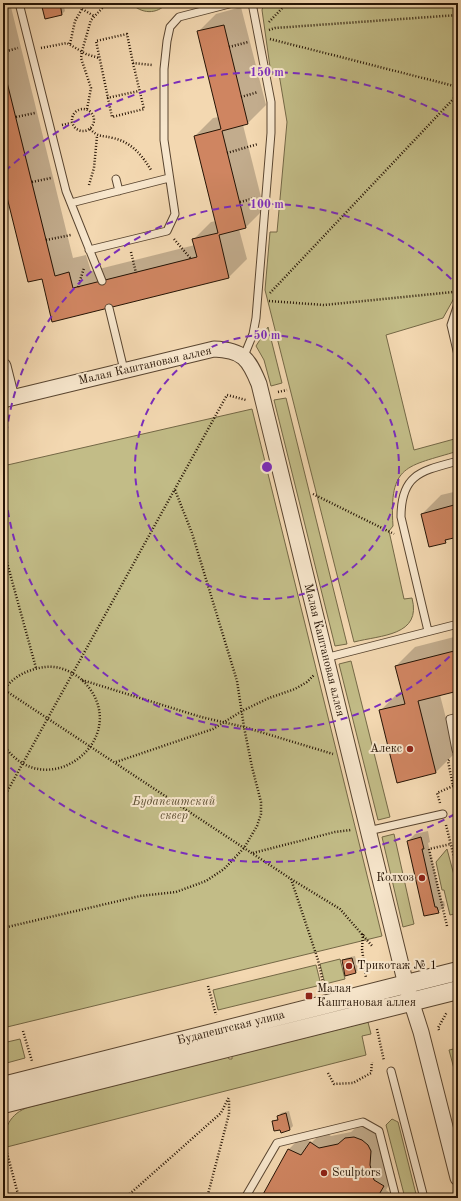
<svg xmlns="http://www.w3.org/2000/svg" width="461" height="1201" viewBox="0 0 461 1201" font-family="'Old Standard TT',serif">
<rect width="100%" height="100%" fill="#f3d8b1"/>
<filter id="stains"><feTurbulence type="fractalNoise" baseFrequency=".005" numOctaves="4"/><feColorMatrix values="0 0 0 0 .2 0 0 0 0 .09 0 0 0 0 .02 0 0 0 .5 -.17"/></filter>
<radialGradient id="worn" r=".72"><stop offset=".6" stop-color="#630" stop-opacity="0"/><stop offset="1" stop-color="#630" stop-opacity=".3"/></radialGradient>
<path fill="#c2bc87" stroke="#746846" d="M131 3H167C157 15 141 14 131 3Z
M264 3H458V291L443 318 386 335 414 450 458 438V451C406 467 389 464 393 526L389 531 404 599 412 598C422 636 381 635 354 642L265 290 270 232H277L287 122 279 74H271L262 10Z
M268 327 282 383 271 386 264 360 256 346Z
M286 398 347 644 335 646 274 400Z
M252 409 382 936 3 1028V466Z
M351 661 390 817 378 820 339 664Z
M394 834 414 924 403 927 382 837Z
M447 849 458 890V913L450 915 444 890H442L436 862Z
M340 959 345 979 325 984 320 964Z
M316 965 321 985 218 1010 213 990Z
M368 1022 371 1034 362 1036 366 1055 3 1148C3 1129 10 1113 29 1107L228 1057 229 1059H232V1056Z
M20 1039 25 1058 3 1064V1043Z
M458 1048V1084L449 1050Z
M392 1119 398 1122 417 1198H405L386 1125Z"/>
<path fill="#0003" d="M3 3H10L73 258 86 255 91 271 195 245 193 240 211 222 216 221 195 136 213 118 219 117 198 32 216 14 241 7 266 105 248 123 243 125 264 209 246 227 239 229 247 259 229 277 53 321 42 277 3 177Z
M42 3H63L65 11 62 14 45 18Z
M458 491V536L449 538 445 542 422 514 441 495Z
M458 636V690L440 695 455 753 436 772 380 711 399 692 403 691 396 666 415 647Z
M428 831 430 842 428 843 442 902 444 901 445 906 438 912 425 915 408 841 415 834Z
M355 956 358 970 355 973 343 961 346 958Z
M289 1111 293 1126 290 1129 273 1122 278 1118 281 1113Z
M358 1126H367L380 1133 386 1168 395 1174 386 1190 397 1198H262L289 1149 301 1137 312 1142 323 1131 331 1136 351 1132Z"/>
<path fill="#cf8561" stroke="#261405" d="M41 3H60L62 15 45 19Z
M224 25 248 124 222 131 246 228 219 235 229 278 52 322 42 279 28 282 3 181V66L55 276 69 272 73 288 197 257 192 239 218 233 194 136 221 129 197 31Z
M454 505 455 509 458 508V537L445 540 446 543 429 547 421 514Z
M458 650V691L418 701 436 773 397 783 379 710 405 704 395 666Z
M421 837 424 849H422L435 907H437L439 913 424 916 407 841Z
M352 958 356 973 345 976 342 960Z
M286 1113 290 1130 281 1133 280 1130 274 1131 272 1121 278 1120 277 1116Z
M354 1137 362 1140 368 1145 371 1151 370 1165 374 1180 384 1186 377 1198H261L288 1149 301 1155 310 1142 319 1148 338 1144 345 1138Z"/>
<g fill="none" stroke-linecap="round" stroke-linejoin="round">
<g stroke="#594530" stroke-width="9">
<path id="service" d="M19 3 66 191 102 281
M116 179 119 191
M71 203 169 178
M89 250 167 231 175 214 164 140V69L167 41 170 27 179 17 233 3
M458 304 451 325 458 355
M109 308 124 370
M244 356 253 334 256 318 271 133V102L252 3
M428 631 401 517C401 474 421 471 458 461
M325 658 458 624
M458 717 450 719 456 750H458
M368 831 443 814
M391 1071 424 1198
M245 1198 277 1143 363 1122 379 1131 396 1198"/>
</g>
<g stroke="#594530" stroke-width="17">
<path id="minor" d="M3 366 11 398
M3 400 214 349C243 350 249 359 259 384L406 985 421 1032 458 1178"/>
</g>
<g stroke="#594530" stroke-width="20">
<path id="tertiary" d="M3 1086 458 971
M3 1104 458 990"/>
</g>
<path stroke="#261405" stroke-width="2.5" stroke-dasharray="1 2" stroke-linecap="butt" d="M82 9 94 16
M269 22 287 3
M269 30 275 28 458 15
M270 39 458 87
M70 44 75 21 82 9 83 3
M229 47 248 42
M41 48 67 43 86 54 99 58
M3 52 18 48
M133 63 144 109 112 117 96 41 127 34 133 63 152 65
M241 97 258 92
M107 98 139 91
M72 120a11 11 0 1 1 22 0a11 11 0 1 1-22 0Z
M87 109 91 88 81 58 82 51 91 20 107 3
M16 117 35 113
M62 125 71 123
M90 129C99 138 102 135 113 138 131 142 142 155 151 170
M227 153 258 144
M32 182 51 178
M89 185 94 168 97 136
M240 202 255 198
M174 239 191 259
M46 240 71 235
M131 252 136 273
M78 287 84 268
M270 293 458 94
M269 301 324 305 453 292
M278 392 287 390
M313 494 394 534
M3 548 36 668
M82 680 201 717 244 727 333 754
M3 689 291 879 340 909 373 947
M3 693C10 677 29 669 45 667 60 665 76 673 86 684 134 739 45 808 3 744
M116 762 213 729 242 711 269 698 295 689 307 682 314 675
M3 799 227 395 246 400
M440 803 437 793 453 786 448 761 450 759
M446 825 458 873
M253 853 335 832 351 830
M291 879 318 960 324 987
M447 926 429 849 451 844
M3 928 140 896 176 892 206 881 224 869 244 848 257 826 261 814V802L252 767 244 727 237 681 192 533 175 490
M363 934 362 949 366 978
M208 986 216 1015
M377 1029 384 1061
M439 1030 438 1028 447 1012
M23 1031 32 1061
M328 1073 334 1084 353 1083 371 1073 372 1062
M7 1153 19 1198
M3 1197 4 1198
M125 1198 221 1113 229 1097
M207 1198 229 1114V1100"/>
<use href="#service" stroke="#f7e6cc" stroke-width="7"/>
<use href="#minor" stroke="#f7e6cc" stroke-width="15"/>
<use href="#tertiary" stroke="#f7e6cc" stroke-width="18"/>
</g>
<g fill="none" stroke="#7b2cbf" stroke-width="2" stroke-dasharray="7 5">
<circle cx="267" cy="467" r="132"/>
<path d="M458 648A263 263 0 1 1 458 286"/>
<path d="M455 814A395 395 0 0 1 5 763M5 171A395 395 0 0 1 455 120"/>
</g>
<g fill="#8f2418" stroke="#f7e6cc" stroke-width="1.5">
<circle cx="410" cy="749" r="4"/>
<circle cx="422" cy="878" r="4"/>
<circle cx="349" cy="966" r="4"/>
<rect x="305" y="992" width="8" height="8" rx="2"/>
<circle cx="324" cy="1173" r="4"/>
</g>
<g text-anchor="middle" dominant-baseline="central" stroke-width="4" stroke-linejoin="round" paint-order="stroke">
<g font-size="12" fill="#261405" stroke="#f7e6cc">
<text transform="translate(145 366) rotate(-13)">Малая Каштановая аллея</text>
<text transform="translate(324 650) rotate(76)">Малая Каштановая аллея</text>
<text transform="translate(231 1028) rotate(-14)">Будапештская улица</text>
</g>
<g font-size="12" fill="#261405" stroke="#f7e6cc" text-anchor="start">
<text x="402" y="749" text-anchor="end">Алекс</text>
<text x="414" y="878" text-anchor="end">Колхоз</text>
<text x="357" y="966">Трикотаж № 1</text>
<text x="317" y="989">Малая<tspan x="317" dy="14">Каштановая аллея</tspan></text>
<text x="332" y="1173">Sculptors</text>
</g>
<g font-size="12" font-style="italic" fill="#5d4f32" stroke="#f7e6cc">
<text x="174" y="802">Будапештский<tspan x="174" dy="14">сквер</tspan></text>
</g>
</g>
<circle cx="267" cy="467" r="6" fill="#7b2cbf" stroke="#f7e6cc" stroke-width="2"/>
<g font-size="12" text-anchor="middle" font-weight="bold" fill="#7b2cbf" stroke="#f7e6cc" stroke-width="4" stroke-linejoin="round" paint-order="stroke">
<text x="267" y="76">150 m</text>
<text x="267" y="208">100 m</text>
<text x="267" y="339">50 m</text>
</g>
<rect width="461" height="1201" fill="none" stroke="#f3d8b1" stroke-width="16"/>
<rect x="4" y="4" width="453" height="1193" fill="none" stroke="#261405" stroke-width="2"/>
<rect x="8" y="8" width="445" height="1185" fill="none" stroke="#261405"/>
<rect width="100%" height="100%" filter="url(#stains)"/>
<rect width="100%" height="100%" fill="url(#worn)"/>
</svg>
